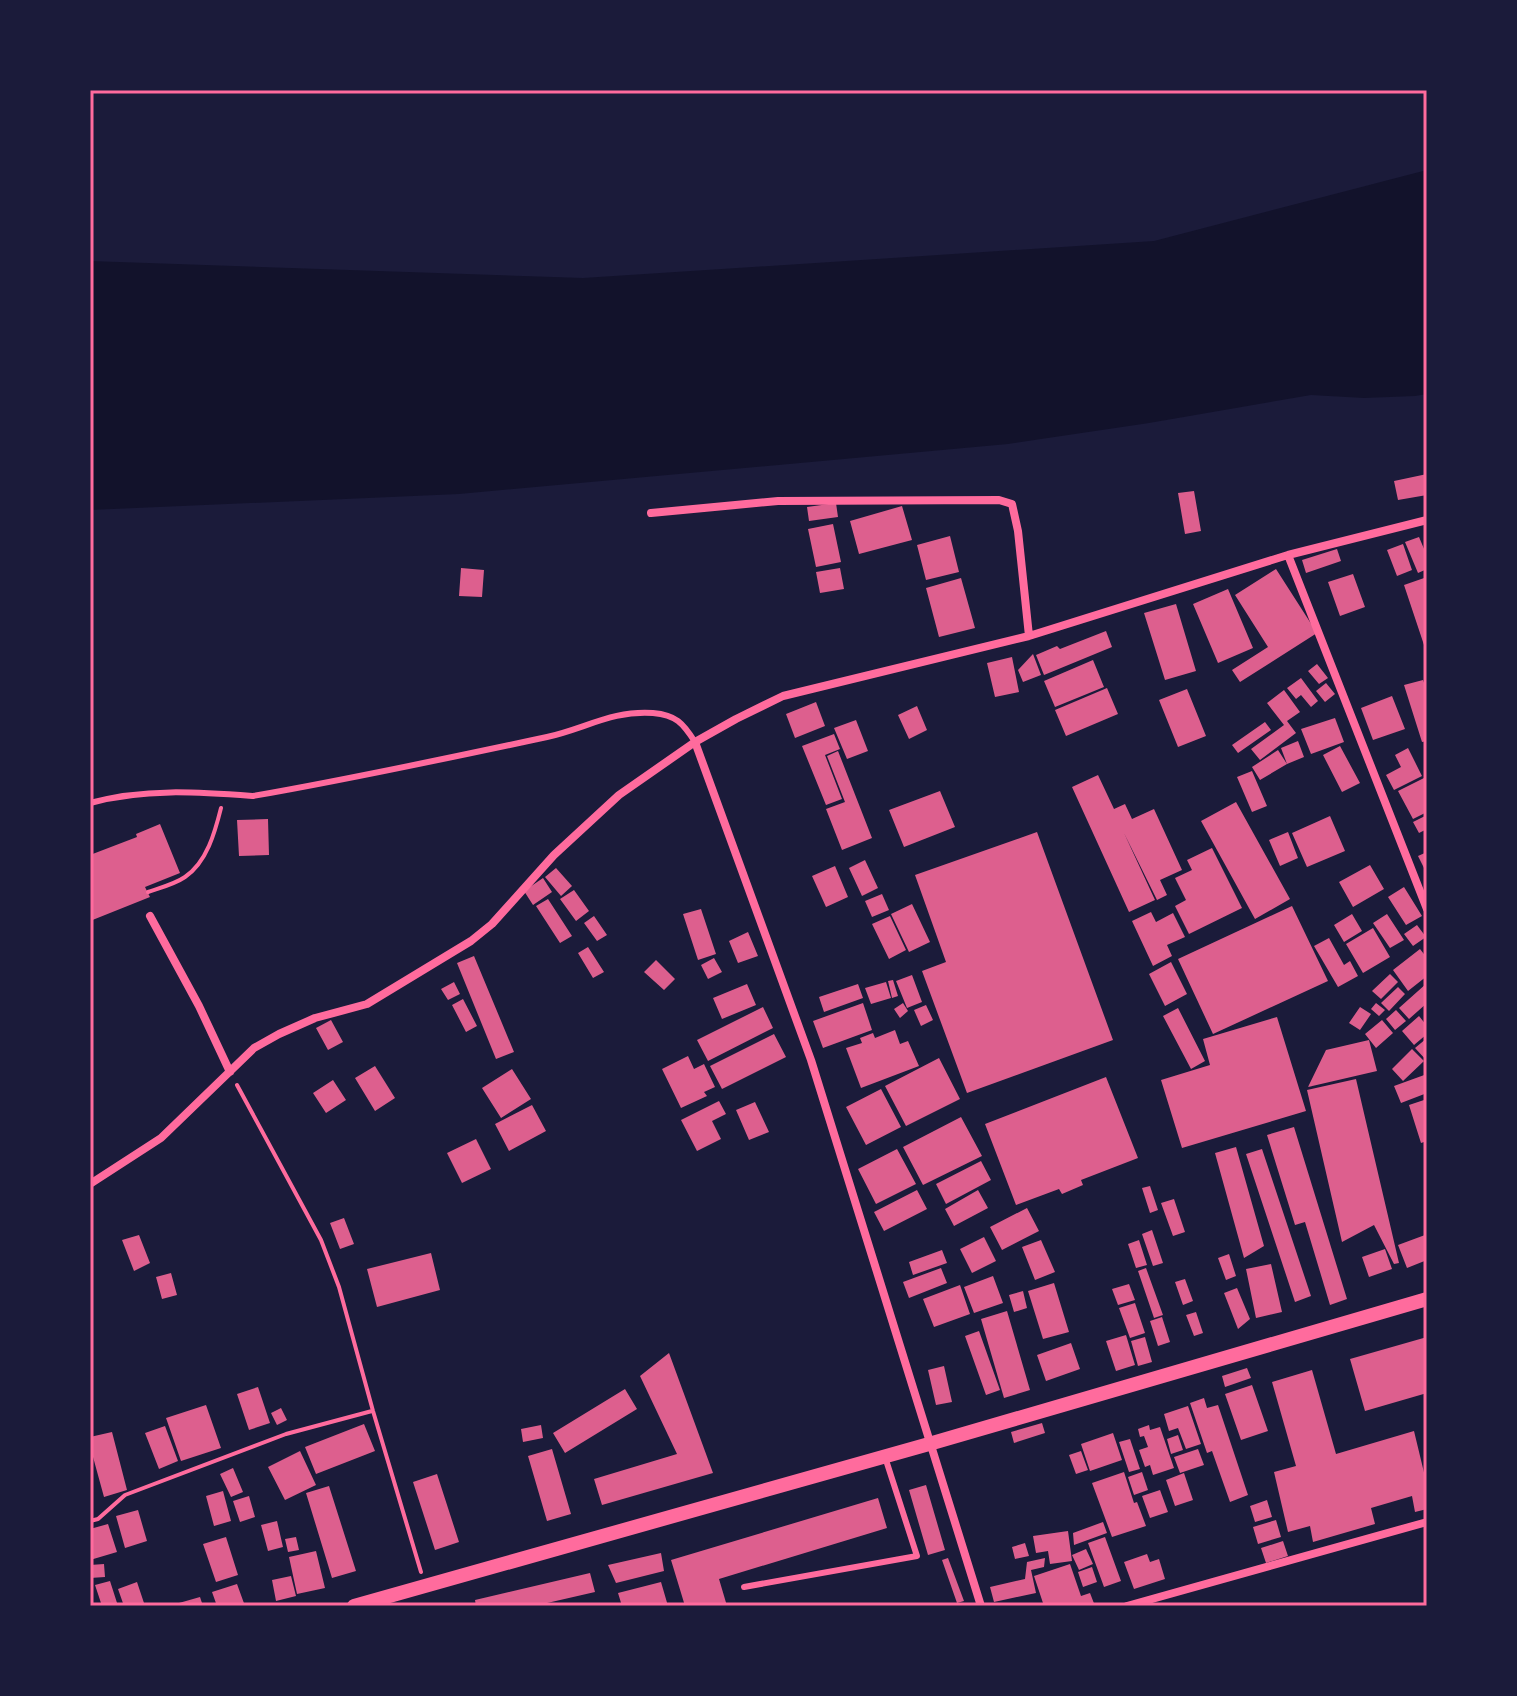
<svg xmlns="http://www.w3.org/2000/svg" width="1517" height="1696" viewBox="0 0 1517 1696" font-family="Lato,sans-serif">
<rect width="100%" height="100%" fill="#1b1b3a"/>
<path fill="#12122b" d="M1427 170V394L1415 396 1364 398 1311 395 1149 423 1008 444 459 494 90 510V261L583 278 1154 241Z"/>
<path fill="#dd5f8e" d="M1427 474V495L1398 500 1394 481Z
M1194 491 1201 531 1185 534 1178 493Z
M836 503 838 517 809 521 807 507Z
M902 506 912 540 859 554 850 521Z
M833 524 841 562 816 567 808 529Z
M950 536 959 572 926 580 917 545Z
M1419 537 1427 556V569L1418 573 1405 542Z
M1403 544 1412 570 1397 576 1387 550Z
M1337 549 1341 561 1306 573 1302 560Z
M461 568 484 570 482 597 459 596Z
M840 568 844 589 820 593 816 572Z
M1276 569 1317 633 1240 682 1232 670 1268 647 1235 595Z
M1353 574 1365 607 1340 616 1328 582Z
M1427 577V651H1426L1404 585Z
M961 578 975 628 939 637 926 588Z
M1228 589 1253 648 1218 663 1193 604Z
M1176 604 1196 671 1165 680 1144 613Z
M1106 631 1112 647 1044 675 1036 655 1057 646 1060 649Z
M1033 654 1041 675 1023 682 1018 670Z
M1012 657 1019 692 995 697 987 663Z
M1093 660 1104 687 1055 707 1044 681Z
M1317 664 1328 678 1319 684 1308 671Z
M1301 678 1318 701 1311 707 1301 695 1296 699 1287 688Z
M1423 680 1427 691V741L1422 742 1404 685Z
M1326 683 1335 694 1325 702 1316 691Z
M1107 688 1118 714 1066 736 1055 710Z
M1187 689 1206 736 1178 747 1159 700Z
M1284 690 1300 712 1287 721 1296 733 1260 760 1251 749 1284 725 1267 703Z
M1392 696 1405 729 1373 740 1361 708Z
M816 702 825 726 795 738 786 714Z
M917 706 927 730 909 739 898 715Z
M1335 718 1344 742 1311 754 1301 729Z
M856 720 868 751 847 759 834 728Z
M1265 722 1271 730 1238 753 1232 745Z
M834 734 840 749 825 755 842 799 826 805 802 746Z
M1298 741 1304 757 1287 764 1281 748Z
M1340 746 1360 783 1342 792 1323 755Z
M1408 748 1422 776 1394 790 1386 775 1401 767 1395 755Z
M1278 750 1287 764 1260 780 1252 767Z
M838 751 872 838 842 850 826 809 845 802 827 756Z
M1252 771 1267 806 1252 812 1237 777Z
M1098 775 1114 809 1125 804 1132 819 1154 809 1182 870 1160 880 1167 895 1157 900 1124 833 1155 900 1129 912 1072 787Z
M1424 778 1427 783V812L1413 819 1398 791Z
M940 791 955 827 904 847 889 810Z
M1236 802 1290 899 1255 919 1201 821Z
M1427 815V829L1419 833 1413 822Z
M1330 816 1345 851 1307 867 1292 833Z
M268 819 269 855 239 856 237 820Z
M160 824 180 873 145 887 150 897 90 921V855L137 837 136 834Z
M1037 832 1113 1040 967 1093 922 971 946 962 915 875Z
M1288 832 1298 858 1280 866 1269 840Z
M1212 848 1242 908 1189 934 1175 906 1186 900 1175 878 1192 870 1187 860Z
M1427 852V874L1418 856Z
M865 860 878 888 862 896 849 868Z
M1370 865 1384 889 1353 907 1339 882Z
M835 866 848 897 826 907 812 876Z
M556 868 572 886 561 896 545 877Z
M543 878 552 892 533 905 524 891Z
M1404 887 1422 916 1406 925 1388 897Z
M574 890 589 911 576 921 560 899Z
M882 894 889 910 872 917 865 901Z
M548 899 572 936 560 943 536 906Z
M912 904 930 942 909 952 891 914Z
M1292 906 1328 981 1213 1034 1178 959Z
M701 909 716 954 698 960 683 914Z
M1151 912 1156 922 1173 913 1185 937 1167 945 1172 956 1153 966 1132 921Z
M1352 914 1362 931 1344 942 1334 925Z
M1387 914 1404 940 1390 948 1373 923Z
M594 916 607 935 597 941 584 923Z
M890 916 906 950 889 959 872 924Z
M1417 925 1426 937 1413 946 1404 934Z
M1373 928 1390 957 1363 973 1346 944Z
M748 932 758 956 738 963 729 941Z
M1329 938 1344 965 1350 961 1358 976 1338 987 1314 946Z
M588 947 604 972 593 978 578 953Z
M1420 949 1427 958V976L1408 991 1393 970Z
M474 956 514 1052 496 1059 457 963Z
M714 958 722 972 708 979 701 965Z
M656 960 675 979 664 990 644 972Z
M1171 962 1187 994 1165 1006 1149 974Z
M1390 974 1398 982 1381 999 1372 991Z
M912 975 922 1002 907 1008 896 981Z
M893 980 898 996 892 998 888 981Z
M454 982 460 994 448 1000 441 989Z
M886 982 891 998 871 1004 865 988Z
M1427 983V1003L1409 1019 1399 1008Z
M747 984 756 1005 722 1019 713 998Z
M858 984 863 998 824 1012 819 997Z
M1398 987 1405 994 1389 1011 1381 1003Z
M463 999 477 1026 466 1032 452 1005Z
M863 1003 872 1030 823 1048 813 1021Z
M903 1003 908 1011 900 1018 894 1009Z
M1376 1003 1385 1010 1379 1016 1371 1009Z
M926 1005 933 1020 921 1026 914 1010Z
M763 1007 773 1028 708 1061 697 1040Z
M1360 1007 1371 1014 1360 1030 1349 1023Z
M1178 1008 1205 1061 1191 1069 1163 1016Z
M1396 1010 1406 1021 1395 1030 1386 1019Z
M1419 1016 1427 1026V1034L1414 1045 1402 1031Z
M1277 1017 1306 1111 1182 1148 1161 1080 1210 1065 1203 1039Z
M331 1020 343 1042 328 1050 316 1028Z
M1382 1020 1393 1033 1376 1048 1365 1034Z
M895 1030 900 1044 908 1041 919 1066 861 1088 846 1048 862 1043 860 1038 873 1033 875 1038Z
M774 1034 786 1057 722 1089 710 1066Z
M1427 1038V1061L1415 1048Z
M1369 1040 1377 1071 1308 1087 1326 1050Z
M1412 1049 1424 1061 1403 1081 1392 1069Z
M688 1056 694 1069 704 1064 715 1087 704 1092 707 1096 681 1108 662 1069Z
M939 1058 960 1099 906 1126 885 1086Z
M375 1066 395 1098 375 1111 355 1078Z
M512 1069 531 1099 501 1118 482 1088Z
M1427 1074V1093L1401 1103 1394 1086Z
M1106 1077 1138 1158 1081 1180 1083 1185 1062 1194 1059 1189 1016 1205 985 1124Z
M1356 1079 1399 1263 1394 1264 1374 1225 1342 1242 1307 1090Z
M333 1080 346 1100 326 1113 313 1093Z
M881 1089 901 1127 866 1145 846 1107Z
M1427 1099V1141L1421 1143 1409 1105Z
M719 1101 726 1114 712 1121 721 1139 697 1151 681 1120Z
M755 1102 769 1132 749 1140 736 1110Z
M532 1105 546 1131 509 1151 495 1124Z
M961 1117 982 1156 923 1185 903 1147Z
M1294 1127 1347 1299 1330 1305 1305 1222 1295 1225 1267 1135Z
M476 1139 491 1169 462 1183 447 1153Z
M1236 1147 1264 1246 1244 1258 1215 1153Z
M897 1149 916 1184 876 1204 858 1169Z
M1262 1149 1311 1296 1295 1302 1246 1154Z
M981 1161 991 1180 946 1204 936 1184Z
M1150 1186 1158 1210 1150 1213 1142 1188Z
M917 1190 927 1209 884 1231 874 1212Z
M978 1190 988 1208 954 1226 945 1209Z
M1174 1199 1185 1232 1173 1236 1161 1203Z
M1027 1208 1039 1231 1002 1250 990 1227Z
M344 1218 354 1244 340 1249 330 1223Z
M1152 1230 1163 1263 1153 1266 1142 1234Z
M139 1235 150 1263 134 1271 122 1240Z
M1425 1235 1427 1242V1260L1407 1268 1398 1245Z
M984 1237 996 1261 972 1273 960 1249Z
M1041 1240 1055 1272 1035 1280 1022 1247Z
M1139 1240 1147 1265 1136 1268 1128 1244Z
M1385 1249 1392 1269 1369 1277 1362 1257Z
M942 1250 947 1263 913 1275 909 1262Z
M431 1253 440 1290 377 1307 367 1269Z
M1229 1254 1236 1276 1226 1280 1218 1258Z
M1271 1264 1282 1312 1256 1318 1246 1269Z
M941 1268 947 1283 909 1298 903 1282Z
M1146 1268 1163 1315 1154 1318 1138 1271Z
M171 1273 177 1295 162 1299 156 1277Z
M993 1276 1003 1303 974 1313 964 1287Z
M1185 1279 1193 1301 1183 1305 1175 1282Z
M1054 1283 1069 1332 1043 1339 1028 1291Z
M1129 1284 1135 1300 1118 1305 1112 1289Z
M960 1285 970 1314 934 1327 923 1299Z
M1237 1288 1250 1319 1238 1329 1224 1293Z
M1023 1291 1027 1308 1014 1312 1009 1295Z
M1135 1303 1145 1333 1130 1338 1119 1308Z
M1007 1311 1030 1390 1004 1398 981 1319Z
M1196 1312 1203 1333 1194 1336 1186 1315Z
M1162 1317 1170 1342 1158 1346 1150 1321Z
M979 1331 1000 1390 986 1395 965 1336Z
M1126 1335 1135 1365 1116 1371 1106 1341Z
M1145 1337 1152 1362 1138 1366 1131 1341Z
M1427 1337V1393L1365 1411 1350 1359Z
M1071 1343 1080 1369 1046 1381 1037 1355Z
M669 1353 713 1473 602 1505 594 1479 677 1454 640 1376Z
M944 1366 952 1402 936 1405 928 1370Z
M1247 1368 1251 1378 1225 1387 1222 1376Z
M1312 1370 1336 1454 1414 1431 1427 1485V1509L1415 1512 1412 1496 1371 1508 1375 1524 1313 1542 1310 1526 1288 1532 1274 1472 1296 1466 1272 1382Z
M1252 1385 1268 1431 1241 1440 1225 1394Z
M258 1387 270 1423 249 1430 237 1394Z
M625 1389 637 1409 565 1453 553 1433Z
M1204 1398 1207 1408 1218 1405 1248 1495 1230 1502 1212 1451 1207 1453 1190 1403Z
M206 1405 221 1448 181 1461 166 1418Z
M1188 1406 1201 1444 1186 1449 1178 1428 1169 1431 1164 1414Z
M281 1408 287 1420 277 1425 271 1413Z
M1042 1423 1045 1433 1014 1443 1011 1432Z
M364 1424 375 1451 316 1474 305 1447Z
M541 1425 543 1438 523 1442 521 1429Z
M1149 1425 1150 1430 1160 1427 1174 1468 1153 1475 1150 1465 1145 1467 1139 1450 1148 1447 1144 1436 1140 1437 1138 1429Z
M165 1426 178 1461 159 1469 145 1433Z
M112 1432 127 1490 104 1497 90 1446V1437Z
M1113 1433 1122 1460 1090 1471 1081 1444Z
M1178 1435 1183 1450 1171 1454 1167 1439Z
M1130 1439 1140 1469 1129 1472 1119 1442Z
M552 1449 571 1514 547 1521 528 1456Z
M1198 1449 1204 1465 1180 1473 1174 1457Z
M300 1451 316 1485 285 1500 268 1467Z
M1081 1451 1088 1470 1076 1474 1069 1455Z
M233 1468 243 1492 231 1497 220 1474Z
M1124 1472 1134 1503 1137 1502 1146 1526 1112 1537 1092 1483Z
M1142 1472 1148 1490 1134 1495 1128 1477Z
M1184 1473 1193 1500 1175 1506 1166 1480Z
M437 1474 459 1542 435 1550 413 1482Z
M926 1485 945 1550 928 1555 909 1490Z
M329 1486 356 1571 332 1578 306 1493Z
M1160 1490 1168 1512 1150 1518 1142 1496Z
M223 1491 231 1521 214 1526 206 1496Z
M249 1496 255 1517 240 1522 233 1501Z
M878 1498 887 1528 719 1579 727 1606H685L671 1560Z
M1267 1500 1272 1517 1255 1522 1250 1506Z
M138 1510 147 1541 125 1548 116 1516Z
M1276 1520 1281 1537 1258 1544 1253 1527Z
M277 1521 283 1547 268 1551 261 1525Z
M1103 1522 1107 1533 1074 1545 1073 1533Z
M108 1524 117 1552 90 1560V1529Z
M1068 1531 1072 1561 1050 1564 1048 1551 1036 1553 1033 1536Z
M226 1537 238 1575 216 1582 203 1544Z
M296 1537 299 1550 288 1552 285 1539Z
M1105 1537 1121 1581 1104 1587 1088 1543Z
M1283 1541 1288 1556 1266 1563 1261 1548Z
M1025 1543 1029 1556 1015 1559 1012 1547Z
M1086 1549 1093 1564 1079 1570 1072 1555Z
M316 1551 325 1588 297 1594 289 1557Z
M661 1553 664 1571 616 1583 608 1565Z
M1147 1554 1150 1562 1159 1559 1165 1579 1134 1589 1124 1562Z
M948 1558 964 1601 957 1603 942 1560Z
M1045 1558 1044 1567 1031 1570 1036 1593 994 1602 990 1587 1025 1579 1027 1562Z
M104 1564 105 1577 90 1578V1565Z
M1070 1564 1081 1596 1090 1593 1095 1606H1044L1034 1576Z
M1092 1567 1097 1582 1083 1587 1078 1572Z
M590 1573 595 1592 534 1606H476L475 1600Z
M291 1576 296 1596 276 1601 272 1580Z
M110 1581 118 1606H102L95 1585Z
M137 1582 145 1606H124L118 1589Z
M661 1582 668 1606H622L618 1593Z
M237 1584 245 1606H217L212 1592Z
M200 1597 203 1606H172V1605Z"/>
<g fill="none" stroke-linecap="round" stroke-linejoin="round">
<path stroke="#ff6b9d" stroke-width="4" d="M148 892C160 888 175 884 185 877 207 862 215 832 221 808
M237 1085 321 1240 339 1287 373 1411 421 1572
M90 1521 98 1519 125 1495 286 1434 372 1411"/>
<path stroke="#ff6b9d" stroke-width="6" d="M90 803C144 788 198 792 253 796 351 779 449 758 547 737 584 729 613 710 653 713 676 715 683 723 695 742
M744 1587 917 1556 885 1457"/>
<path stroke="#ff6b9d" stroke-width="8" d="M651 513 778 501 999 500 1012 504 1018 531 1029 636
M1288 555 1427 909
M695 742 811 1060 981 1606
M150 916 199 1006 230 1072
M90 1184 161 1138 254 1048 279 1034 315 1018 367 1004 471 941 492 924 554 855 619 795 695 742 736 719 783 696 1029 636 1288 555 1427 520
M1127 1606 1427 1522"/>
<path stroke="#ff6b9d" stroke-width="14" d="M354 1606 929 1444 1427 1299"/>
</g>
<rect width="1517" height="1696" fill="none" stroke="#1b1b3a" stroke-width="184"/>
<rect x="92" y="92" width="1333" height="1512" fill="none" stroke="#ff6b9d" stroke-width="3"/>
</svg>
